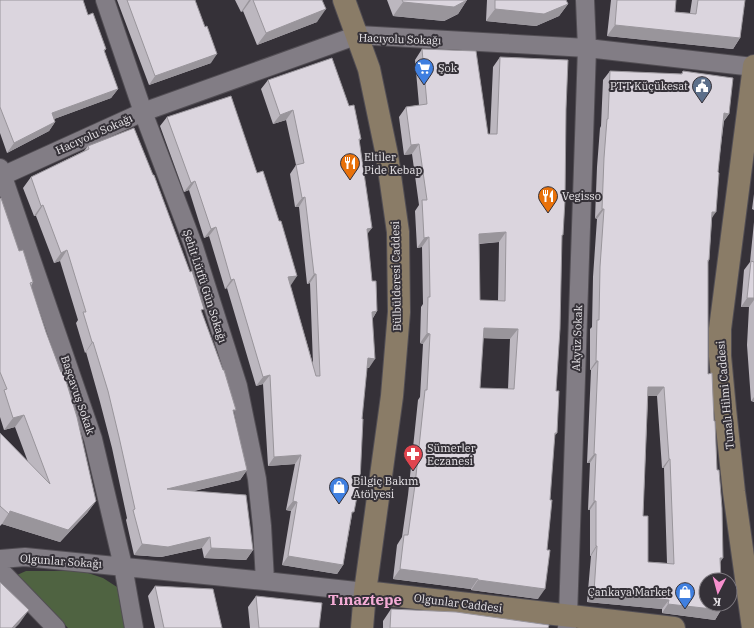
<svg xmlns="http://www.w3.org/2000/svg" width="754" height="628" viewBox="0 0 754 628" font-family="'IBM Plex Serif',serif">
<rect width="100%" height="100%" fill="#353138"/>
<path fill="#4f6341" d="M26 571H82L103 578 117 587 125 628H68L17 575Z"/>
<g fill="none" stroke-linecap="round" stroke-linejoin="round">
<g stroke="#524e54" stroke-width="20">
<path id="street" d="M105 0 143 112 194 247 238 386 257 479 262 526 265 581
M0 168 93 439 123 566 134 628
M0 177 143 112 358 35 587 48 754 67
M0 559 25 557 265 581 365 592
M0 570 56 628
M567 628 568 616 587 48 585 0"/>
</g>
<g stroke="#524e54" stroke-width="24">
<path id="secondary" d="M344 0 369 69 387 155 398 232 399 312 392 396 365 592 362 628
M365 592 674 628
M753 628 734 492 725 409 720 356V329L754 66"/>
</g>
<use href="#street" stroke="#827d85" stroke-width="18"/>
<use href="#secondary" stroke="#8a7c67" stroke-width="22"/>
</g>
<path fill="#bcb7bf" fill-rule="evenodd" d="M0 0 88 15 106 49 104 52 118 89 111 98 54 119 55 122 49 131 7 153 0 133Z
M117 0H195L211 63 149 85Z
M235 0H322L317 22 257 45 243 11 241 12Z
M387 0H467L458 14 444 21 393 16Z
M487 0H566L568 4 559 16 536 26 486 21Z
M611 0H676L675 12 690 13 692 0H745L740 38 733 49 607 36Z
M422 49 488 134H490L493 67 500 57 566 109 556 391 557 433 555 435 538 599 471 590V589L393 579 397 545 402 537 408 495 418 400 420 397 423 344 420 343 421 307 423 304 422 247 417 248 415 211 419 205 412 154 404 155 399 117 406 107 419 105 415 60ZM499 242 498 301 480 300 479 244ZM483 338 510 339 508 389 480 388Z
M610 71 681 74 683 71 729 114 724 121 712 218 709 260 708 262V374L714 421 720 563 721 610 715 620 662 613V609L587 602 591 556H590V510H588L590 463H587L591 370H590V329L592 327 593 277 597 219 595 218 597 167 600 128 601 126 603 80ZM648 396H657L662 468H664L667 563 648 562 643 516Z
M268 80 349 106 361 139 359 141 367 234 372 281 377 311 373 318 369 368H367L352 515 343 565 337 574 282 565 291 511 286 510 295 464 268 466 263 384 256 386 227 288 225 289 209 236 204 238 189 190 184 192 160 126 167 117 291 285H290L313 364 310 283 307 284 299 207H295L290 174 296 165 286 120 273 124 261 89Z
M88 146 202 313 233 413 247 470 240 480 194 491 253 550 246 560 204 558 202 548 161 557 134 555 126 520 127 518 112 448 100 402 86 352 85 353 76 323 78 320 60 261 54 263 36 216H34L23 188 31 177 84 151Z
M754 194V210L752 209Z
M0 199 19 251 33 282 31 286 96 501 87 513 60 542 2 524 0 526V433L28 462 15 427 4 430 0 417Z
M754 222V402L751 401 747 345 749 307H741L744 270 750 262Z
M155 586 222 628H155L148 596Z
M256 596 319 628H250L248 607Z
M391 609 548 628H383V621Z"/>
<path fill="#99959b" d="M249 0H251L243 11 241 12Z
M467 0 458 14 444 21 393 16 403 2Z
M568 4 559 16 536 26 486 21 495 9Z
M326 9 317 22 257 45 266 33Z
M615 25 740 38 733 49 607 36Z
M217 54 211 63 149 85 155 76Z
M118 89 111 98 46 122 52 113Z
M293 110 286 120 273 124 280 115Z
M724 113 729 114 722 123Z
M55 122 49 131 7 153 14 143Z
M419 144 412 154 404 155 411 145Z
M195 181 189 190 184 192 191 183Z
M305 197 299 207H295L302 198Z
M43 205 36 216H34L41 206Z
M602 209H604L597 219 595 218Z
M712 212H716L709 222Z
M216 227 209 236 204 238 211 229Z
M372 228 365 237 367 229Z
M506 232 499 242 472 244 479 234Z
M429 237 422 247 417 248 424 238Z
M67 250 60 261 54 263 61 253Z
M314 274H316L310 283 307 284Z
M297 276 291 285 281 286 288 277Z
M234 279 227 288 225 289 231 280Z
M747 298H754V300L749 307H741Z
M377 311 371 321 372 312Z
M484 328 518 329 510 339 477 338Z
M427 333 430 334 423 344 420 343Z
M92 342H93L86 352 85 353Z
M368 358 375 359 369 368 362 367Z
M596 361H598L591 370H590Z
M270 375 263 384 256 386 263 377Z
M648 387H664L657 396H642Z
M754 397V401H751Z
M24 415 15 427 4 430 13 418Z
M594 454H596L590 463H587Z
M301 455 295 464 268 466 274 457Z
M669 459H670L664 468H662Z
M247 470 240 480 159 499 167 489Z
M96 501 87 513 60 542 2 524 10 511Z
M293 501 297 502 291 511 286 510Z
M594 501H596L590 510H588Z
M210 537 202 548 161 557 134 555 142 544Z
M596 546H597L591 556H590Z
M211 548 253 550 246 560 204 558Z
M288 556 343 565 337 574 282 565Z
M720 558H723L717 567Z
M400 569 478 579 471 589 393 579Z
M478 580 545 589 538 599 471 590Z
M594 592 669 600 662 609 587 602Z
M668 604 721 610 715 620 662 613Z
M29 610 19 624 15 628H12Z"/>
<path fill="#dbd5de" stroke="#99959b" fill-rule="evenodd" d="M0 0H83L88 15 93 13 106 49 104 50 118 89 52 113 55 122 14 143 0 107Z
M127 0H195L205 27 207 26 217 54 155 76Z
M253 0H322L326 9 266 33Z
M402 0H467L454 7 403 2Z
M495 0H566L568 4 544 14 495 9Z
M617 0H676L675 12 696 14 698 0H745L740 38 615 25Z
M422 49 476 51 488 134H497L500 57 568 60 566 109 565 200 563 235H562L560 329 556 391H559L557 433H555L550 500H552L547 550H550L545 589 478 580V579L400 569 404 535H408L415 485 425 390H427L430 334 427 333 428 297H430L429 237 424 238 422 200H427L419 144 411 145 406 107 427 104ZM506 232 505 301 480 300 479 234ZM484 328 518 329 514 389 480 388Z
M332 58 349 106 354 105 361 139H359L372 228 367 229 372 281H376L377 311 372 312 375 359 368 358 362 419H363L360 481 354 512H352L343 565 288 556 297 502 293 501 301 455 274 457 270 375 263 377 234 279 231 280 216 227 211 229 195 181 191 183 167 117 231 96 257 173 263 171 279 221H281L297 276 288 277 316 376H320L316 274H314L305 197 302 198 296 165 304 163 293 110 280 115 268 80Z
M610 71 682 74 683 71 733 78 729 114 724 113 718 172 719 173 716 212H712L709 260H708V374L712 373 714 421H715L717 470H719L722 508 723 558H720L721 580H706V604H721V610L668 604 669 600 594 592 597 546H596V501H594L596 454H594L598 361H596L597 320H599L600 267 604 209H602L604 158 607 119H608ZM648 387H664L669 459H670L674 564 648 562V516H643Z
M134 128 153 175H154L190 272 192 271 204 309 201 310 223 370H224L236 410H233L247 470 167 489 246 495 253 550 211 548 210 537 168 547 142 544 133 510 135 509 119 437 108 391 93 342H92L83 312H86L67 250 61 253 43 205 41 206 31 177 89 149 88 146Z
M1 198 19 251 23 250 33 282 30 283 46 332 61 372 63 371 77 417 96 501 68 530 10 511 9 514 0 506V433L50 484 24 415 13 418 4 390 7 389 0 372V199Z
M751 261 754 262V298H747Z
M0 582 29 610 12 628H0Z
M155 586 213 589 222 628H164Z
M256 596 322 603 319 628H259Z
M391 609 456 612 549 625 548 628H390Z"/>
<defs>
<g id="supermarket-pin" transform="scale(1)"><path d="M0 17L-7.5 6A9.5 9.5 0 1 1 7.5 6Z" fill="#3f7fe0" stroke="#353138"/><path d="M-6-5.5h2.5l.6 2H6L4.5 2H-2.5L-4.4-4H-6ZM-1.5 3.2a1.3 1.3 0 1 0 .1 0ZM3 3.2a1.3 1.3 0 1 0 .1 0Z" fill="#fff"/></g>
<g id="civic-pin" transform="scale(1)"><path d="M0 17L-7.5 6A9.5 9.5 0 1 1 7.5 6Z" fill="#5c6f8a" stroke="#353138"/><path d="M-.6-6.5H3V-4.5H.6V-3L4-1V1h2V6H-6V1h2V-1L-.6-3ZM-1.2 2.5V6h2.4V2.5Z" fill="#fff"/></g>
<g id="restaurant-pin" transform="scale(1)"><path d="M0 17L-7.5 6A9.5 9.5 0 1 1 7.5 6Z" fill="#e8710a" stroke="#353138"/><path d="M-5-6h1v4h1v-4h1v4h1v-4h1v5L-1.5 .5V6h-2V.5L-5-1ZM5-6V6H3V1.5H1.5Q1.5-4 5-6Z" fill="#fff"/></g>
<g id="pharmacy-pin" transform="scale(1)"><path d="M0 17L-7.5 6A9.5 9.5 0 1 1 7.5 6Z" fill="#e0444e" stroke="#353138"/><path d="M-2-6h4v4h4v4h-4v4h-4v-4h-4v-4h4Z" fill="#fff"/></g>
<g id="shop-pin" transform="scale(1)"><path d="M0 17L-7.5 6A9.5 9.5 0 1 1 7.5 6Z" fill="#3f7fe0" stroke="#353138"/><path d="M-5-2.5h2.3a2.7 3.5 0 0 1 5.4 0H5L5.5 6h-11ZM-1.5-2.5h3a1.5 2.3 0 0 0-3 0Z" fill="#fff"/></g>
</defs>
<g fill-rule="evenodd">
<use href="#supermarket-pin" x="424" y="68"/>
<use href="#civic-pin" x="702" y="86"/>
<use href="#restaurant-pin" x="350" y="163"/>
<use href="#restaurant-pin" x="548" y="196"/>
<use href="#pharmacy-pin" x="413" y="454"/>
<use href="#shop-pin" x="339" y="487"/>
<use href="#shop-pin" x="685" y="592"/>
</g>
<g text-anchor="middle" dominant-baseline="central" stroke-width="4" stroke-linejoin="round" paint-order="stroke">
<g font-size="11" fill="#e8e5e9" stroke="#353138">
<text transform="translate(400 39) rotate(2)">Hacıyolu Sokağı</text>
<text transform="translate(94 134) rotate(-24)">Hacıyolu Sokağı</text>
<text transform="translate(396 276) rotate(-91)">Bülbülderesi Caddesi</text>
<text transform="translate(205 286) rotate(72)">Şehit Lütfü Gün Sokağı</text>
<text transform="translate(577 338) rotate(-88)">Akyüz Sokak</text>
<text transform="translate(78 395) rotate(71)">Başçavuş Sokak</text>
<text transform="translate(725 395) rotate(-95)">Tunalı Hilmi Caddesi</text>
<text transform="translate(61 561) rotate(4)">Olgunlar Sokağı</text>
<text transform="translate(458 603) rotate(7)">Olgunlar Caddesi</text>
</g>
<g font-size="11" fill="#e8e5e9" stroke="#353138" text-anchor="start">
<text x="438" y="68">Şok</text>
<text x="688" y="86" text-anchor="end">PTT Küçükesat</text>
<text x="364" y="157">Eltiler<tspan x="364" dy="13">Pide Kebap</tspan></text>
<text x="562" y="196">Vegisso</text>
<text x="427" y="448">Sümerler<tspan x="427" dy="13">Eczanesi</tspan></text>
<text x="353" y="481">Bilgiç Bakım<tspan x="353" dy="13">Atölyesi</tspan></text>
<text x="671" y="592" text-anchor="end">Çankaya Market</text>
</g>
<g font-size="15" font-weight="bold" fill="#f4acd6" stroke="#353138">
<text x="365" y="599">Tınaztepe</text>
</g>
</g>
<g transform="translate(718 592) rotate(186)"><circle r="19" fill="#353138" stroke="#7d797f"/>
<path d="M0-3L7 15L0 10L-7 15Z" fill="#f790ce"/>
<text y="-6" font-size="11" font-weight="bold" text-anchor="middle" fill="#e8e5e9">K</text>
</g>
</svg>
